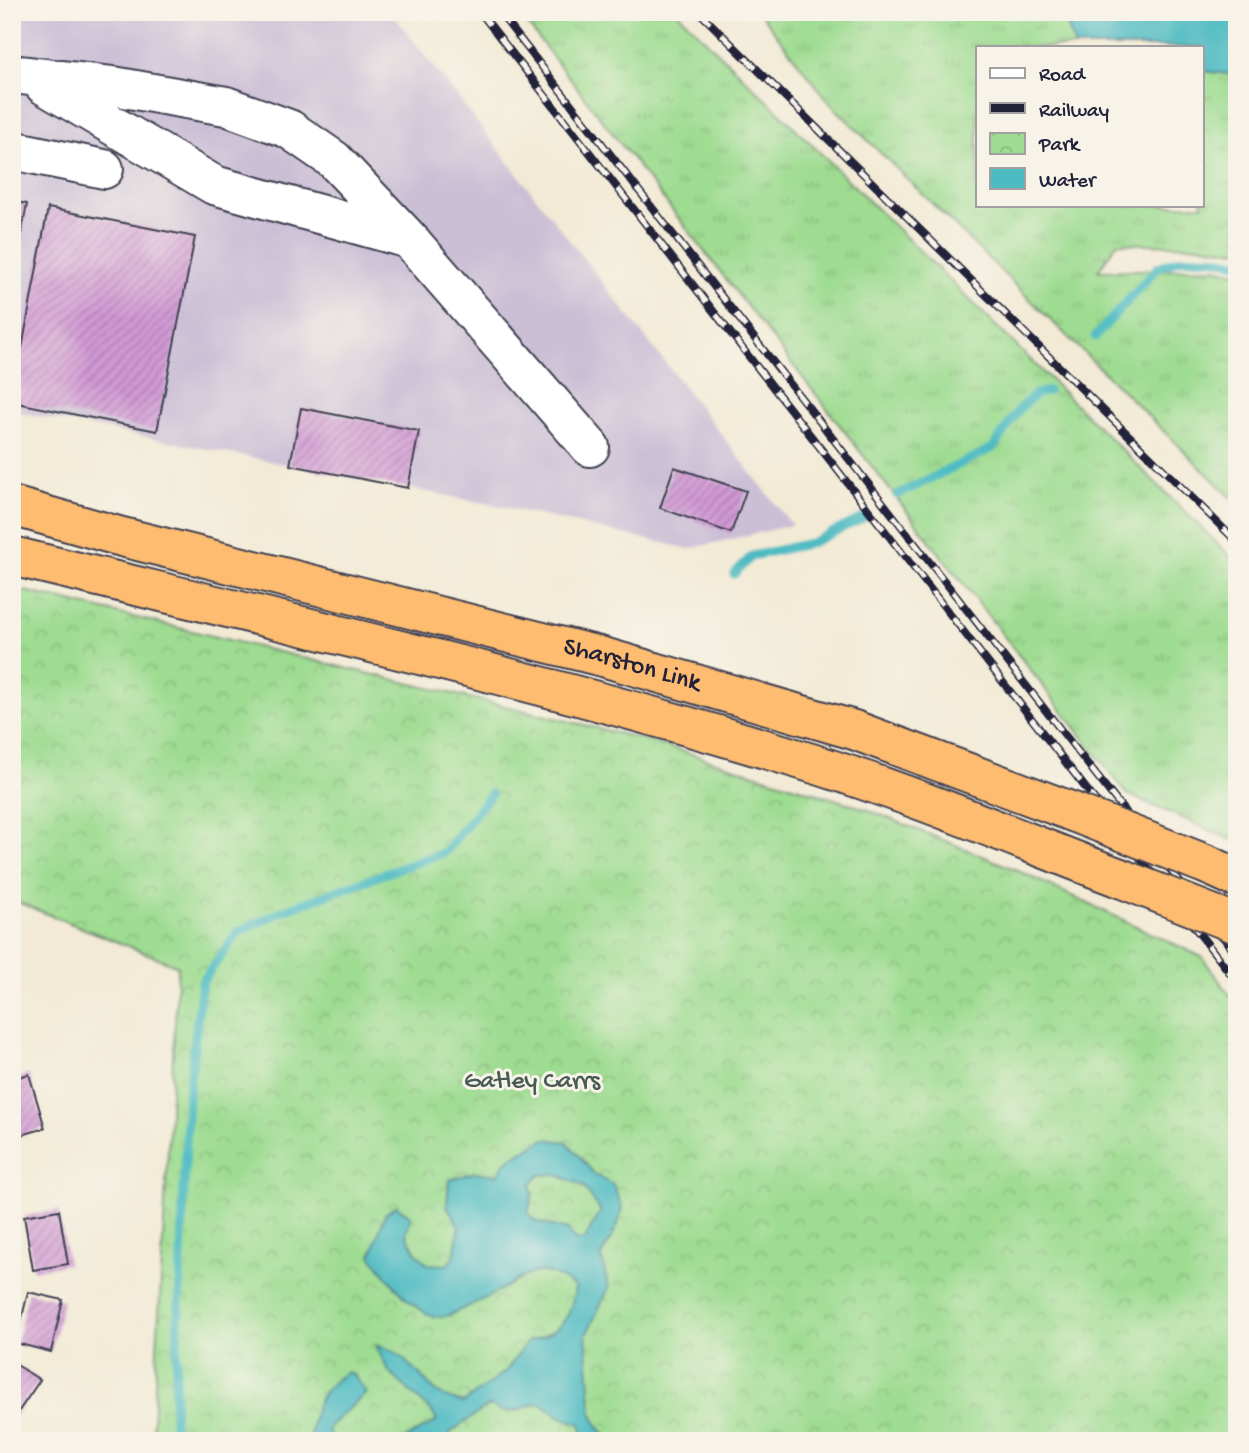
<svg xmlns="http://www.w3.org/2000/svg" width="1249" height="1453" viewBox="0 0 1249 1453" font-family="'Gochi Hand',sans-serif">
<defs>
<pattern id="grass-tufts" width="24" height="20" patternUnits="userSpaceOnUse" patternTransform="scale(1.75)"><rect width="24" height="20" fill="#9edc91"/><path d="M3 7l-1-3M5 7V3M7 7l1-3M15 17l-1-3M17 17v-4M19 17l1-3" fill="none" stroke="#88bc7e"/></pattern>
<pattern id="park-crowns" width="20" height="18" patternUnits="userSpaceOnUse" patternTransform="scale(1.75)"><rect width="20" height="18" fill="#9edc91"/><path d="M2 6a3 3 0 1 1 6 0M12 15a3 3 0 1 1 6 0" fill="none" stroke="#88bc7e"/></pattern>
<pattern id="building-hatch" width="6" height="6" patternUnits="userSpaceOnUse" patternTransform="scale(1.75)"><rect width="6" height="6" fill="#d199d4"/><path d="M-1 1l2-2M0 6l6-6M5 7l2-2" fill="none" stroke="#a97cad"/></pattern>
</defs>
<rect width="100%" height="100%" fill="#f7f3e8"/>
<filter id="ink" filterUnits="userSpaceOnUse"><feTurbulence type="fractalNoise" baseFrequency=".0143" numOctaves="2"/><feDisplacementMap in="SourceGraphic" scale="14" xChannelSelector="R" yChannelSelector="G"/><feConvolveMatrix kernelMatrix="1 2 1 2 8 2 1 2 1" color-interpolation-filters="sRGB"/></filter>
<filter id="wash" filterUnits="userSpaceOnUse"><feTurbulence type="fractalNoise" baseFrequency=".00686" numOctaves="4" result="noise"/><feDisplacementMap in="SourceGraphic" scale="28" xChannelSelector="R" yChannelSelector="G"/><feGaussianBlur stdDeviation="1.57" result="paint"/><feColorMatrix in="noise" values="0 0 0 0 0 0 0 0 0 0 0 0 0 0 0 0 0 1.4 0 .05"/><feComposite in="paint" operator="in"/></filter>
<g filter="url(#wash)">
<rect width="100%" height="100%" fill="#f2ead5"/>
<path fill="#cbbfd5" d="M12 12H391L792 525 689 549 499 506 12 411Z"/>
<path fill="url(#grass-tufts)" stroke="#607f66" stroke-width="2" fill-rule="evenodd" d="M518 12H677L1237 563V842L1127 794Z
M759 12H1237V251L1204 246 1117 243 1098 271 1215 268 1237 273V503L830 103ZM978 47H1202V205H978Z"/>
<path fill="url(#park-crowns)" stroke="#607f66" stroke-width="2" d="M12 588 650 741 866 809 1012 868 1202 957 1237 1005V1441H152L178 966 12 900Z"/>
<path fill="#4dbbc2" stroke="#386e7e" stroke-width="2" fill-rule="evenodd" d="M1063 12H1237V75L1202 71V47H1075Z
M545 1139 567 1142 595 1175 613 1185 622 1207 618 1225 601 1257 609 1288 586 1335 592 1415 601 1431 612 1441H585L580 1424 559 1416 541 1403C518 1406 512 1420 489 1405L450 1433 447 1441H401L437 1421 432 1412 389 1372 376 1346C403 1348 418 1377 437 1392 444 1398 455 1400 463 1403L506 1371 528 1341C561 1333 571 1319 575 1287 541 1263 534 1271 502 1289 488 1298 473 1304 458 1311 450 1315 442 1319 433 1316 407 1307 387 1276 371 1256L385 1214 396 1206 411 1216 406 1234 416 1252 427 1264 447 1265 454 1257 459 1226 447 1206 449 1180 475 1172 497 1175 507 1160ZM555 1174 583 1186 601 1211 584 1241 574 1239 568 1230 535 1221 528 1212 533 1194 531 1184 540 1175Z
M347 1372 354 1375 366 1393C353 1407 340 1414 328 1429L332 1441H310C313 1408 318 1390 347 1372Z"/>
<g fill="none" stroke-linecap="round" stroke-linejoin="round">
<path stroke="#4dbbc2" stroke-width="9" d="M1095 337 1158 267 1181 259 1210 258 1237 263
M897 495 993 448 1020 408 1036 394 1048 391
M734 574 752 556 811 543 863 518
M173 1441 188 1096 202 982 238 932 287 909 445 852 491 794"/>
</g>
<g id="blocks">
<path fill="url(#building-hatch)" d="M12 201 27 204 14 273H12Z
M48 208 195 237 157 431 12 402Z
M301 408 419 431 408 488 290 465Z
M674 467 746 491 731 533 660 508Z
M29 1074 45 1128 12 1138V1079Z
M59 1210 68 1264 33 1270 24 1216Z
M28 1292 63 1300 51 1352 16 1343Z
M12 1362 40 1380 12 1421Z"/>
</g>
</g>
<g filter="url(#ink)">
<use href="#blocks" fill-opacity="0" stroke="#414052" stroke-width="2"/>
<g fill="none" stroke-linecap="round" stroke-linejoin="round">
<g stroke="#414052" stroke-width="42">
<path id="minor" d="M12 74 113 86 226 106 289 129 334 160 409 239 590 447
M44 85 214 185 409 239
M12 150 104 169"/>
</g>
<g stroke="#414052" stroke-width="42">
<g id="highway">
<path id="s1" d="M12 506 122 537 603 657 854 730 1073 812"/>
<path d="M12 556C283 622 555 683 821 766 922 798 1020 840 1120 878"/>
<path d="M1208 865 1237 878"/>
</g>
</g>
<use href="#minor" stroke="#fff" stroke-width="38"/>
<use href="#highway" stroke="#fdbc70" stroke-width="38"/>
<g stroke="#22223b" stroke-width="8">
<path id="rail" d="M480 12 1237 982
M499 12 1237 955
M699 12 1237 542"/>
</g>
<use href="#rail" stroke="#f7f3e8" stroke-width="5" stroke-dasharray="16" stroke-linecap="butt"/>
<g stroke="#414052" stroke-width="42" stroke-linecap="butt">
<path id="highway-bridge" d="M1073 812 1208 865
M1120 878 1237 924"/>
</g>
<use href="#highway-bridge" stroke="#fdbc70" stroke-width="38"/>
</g>
</g>
<g text-anchor="middle" dominant-baseline="central" stroke-width="6" stroke-linejoin="round" paint-order="stroke">
<g font-size="26" fill="#22223b" stroke="#f7f3e8">
<text stroke="none"><textPath href="#s1" startOffset="640">Sharston Link</textPath></text>
</g>
<g font-size="26" fill="#475a55" stroke="#f7f3e8">
<text x="532" y="1082">Gatley Carrs</text>
</g>
</g>
<rect width="1249" height="1453" fill="none" stroke="#f7f3e8" stroke-width="42"/>
<rect x="976" y="46" width="228" height="161" fill="#f7f3e8" stroke="#a29fa3" stroke-width="2"/>
<rect x="990" y="68" width="35" height="10" fill="#ffffff" stroke="#a29fa3" stroke-width="2"/>
<text x="1039" y="80" font-size="21" fill="#22223b">Road</text>
<rect x="990" y="103" width="35" height="10" fill="#22223b" stroke="#a29fa3" stroke-width="2"/>
<text x="1039" y="116" font-size="21" fill="#22223b">Railway</text>
<rect x="990" y="133" width="35" height="21" fill="url(#park-crowns)" stroke="#a29fa3" stroke-width="2"/>
<text x="1039" y="150" font-size="21" fill="#22223b">Park</text>
<rect x="990" y="168" width="35" height="21" fill="#4dbbc2" stroke="#a29fa3" stroke-width="2"/>
<text x="1039" y="186" font-size="21" fill="#22223b">Water</text>
</svg>
